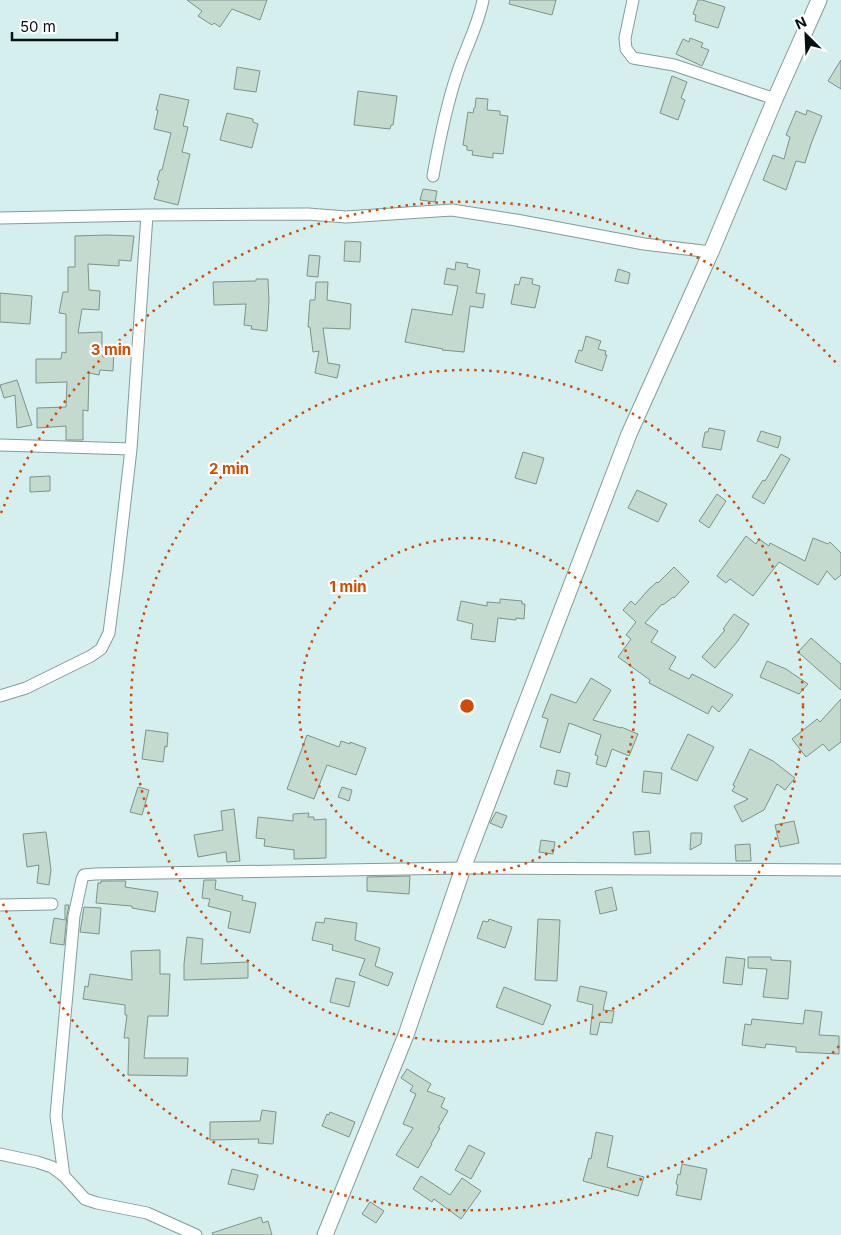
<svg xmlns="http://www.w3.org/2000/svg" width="841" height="1235" viewBox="0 0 841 1235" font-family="Inter,sans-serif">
<rect width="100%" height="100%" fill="#d4efee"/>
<path fill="#c4dace" stroke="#7e9288" d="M187 0H267L260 20 232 9 220 27 214 23 212 25 198 16 202 11Z
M510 0H556L552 15 509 4Z
M698 0H702L725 7 718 28 695 21 696 15 693 14Z
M690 38 703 43 701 47 709 50 702 66 676 54 683 39 689 42Z
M841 60V89L828 81Z
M237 67 260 71 256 92 234 89Z
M672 76 687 82 681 98 685 100 678 120 660 113Z
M358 91 397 96 393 125H391L390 129 354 125Z
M160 94 189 100 183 126 188 127 182 152 190 154 178 205 154 199 159 181 157 180 160 170H162L171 133 154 129 158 110H156Z
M476 98 488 99 487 110 500 111V115L508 116 503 154 493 153V158L472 155 473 151 467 150V146L463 145 468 112 473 113 474 108H475Z
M807 110 822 116 811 144 805 163 796 161 786 190 763 180 773 155 784 159 790 137 786 135 796 111 806 115Z
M227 113 253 119V122L258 124 252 148 220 140Z
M423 189 437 191 435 202 420 200Z
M107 235 134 236 131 261 119 260V266L88 264 89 290 100 291 99 310 82 309 78 333 102 332V347L114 348 113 371 100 370 99 375 89 373 88 411 83 410V440H66V426L37 428V408L66 407 67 382 36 383V359H61L62 352 66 353V314L59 313 63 292H68V267H75V236Z
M345 241 361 242 360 262 344 261Z
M309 255 320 256 318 277 307 276Z
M456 262 468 264 467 267 480 270 476 293 485 294 483 308 470 306 464 352 442 350 443 349 405 342 412 309 452 315 458 286 444 284 447 268 455 270Z
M618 269 630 273 628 284 615 281Z
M521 277 533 279 532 284 540 286 535 308 511 304 515 284 519 285Z
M256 279H268L269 301 267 331 251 329 252 326 244 325 246 304 214 305 213 282 256 281Z
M316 282H328L327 300 351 304 350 329 323 328 328 363 340 365 337 378 315 373 319 351 313 352 310 327H308L310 300H315Z
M0 293 32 296 30 324 0 322Z
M586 336 601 341 598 349 606 351 605 355H607L602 371 575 362 579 350 582 351Z
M17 380 32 425 17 428 15 395 4 398 0 385Z
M709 428 725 431 721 450 702 447 705 432H708Z
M761 431 781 437 778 448 757 441Z
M523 452 544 458 536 484 515 478Z
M781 454 790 459 764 504 752 497 763 480 765 481Z
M50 476V491L30 492V477Z
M637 490 667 504 658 522 628 508Z
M717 494 726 501 709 528 699 521Z
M746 536 756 544 759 539 769 546 770 543 805 561 813 538 828 544 830 542 841 553V575L835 580 827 571 818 585 779 562 753 596 730 579 726 583 717 576Z
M674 567 689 582 674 598 673 597 663 605 662 604 645 623 658 631 651 642 676 657 669 669 689 679 692 674 733 695 719 712 712 706 708 714 649 683 650 680 618 657 631 639 626 635 636 622 623 610 631 601 635 605 649 589 657 582 658 583Z
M500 599 522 601V604H525L524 619 516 618V620L498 618 495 642 471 639 473 624 457 620 461 601 487 606V602L500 603Z
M734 614 749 624 737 642 715 668 702 657 725 630 723 629Z
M811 638 841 664V690L798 652Z
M767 661 786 669 808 684 799 694 760 677Z
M591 678 611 690 593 720 621 728V727L638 734 629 756 612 749 606 767 596 764 598 756 595 755 601 735 569 723 560 753 540 747 548 719 542 717 551 694 576 703Z
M841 699V742L829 751 823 744 806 757 792 739 817 719 820 722Z
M146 730 168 733 167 747 165 746 163 762 142 759Z
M688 734 714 747 697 781 671 769Z
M307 735 339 747 341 741 350 744V742L366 748 356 775 327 765 314 799 287 789Z
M750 749 773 761 795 778 785 790 777 784 764 810 742 822 734 806 748 799 732 791 735 786 733 785Z
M557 770 570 773 567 787 554 784Z
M644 771 662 773 660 794 642 792Z
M138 787 149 790 142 815 130 812Z
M342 787 352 790 349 801 338 797Z
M234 809 240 861 227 862 226 852 198 857 194 835 223 830 221 811Z
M496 812 507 816 502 828 490 823Z
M309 813 308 817H314V820L326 819V858L294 859V850L264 846 265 839 256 838 258 817 293 821V814Z
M794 821 799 843 780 847 775 825Z
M649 831 651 853 635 855 633 832Z
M46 832 51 870 49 885 37 883 39 865 27 867 23 834Z
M691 833H702L701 844 690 850Z
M541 840 555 842 553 854 539 852Z
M750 844 751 861H736L735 845Z
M410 876 409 894 367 891V877Z
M204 880H216L215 889 243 896 242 900 256 903 250 933 228 928 231 912 208 906 210 899 202 898Z
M101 881H126L125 887 158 892 155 912 132 908V906L96 903 98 883H101Z
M612 887 617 910 600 914 595 891Z
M65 905H69L67 915 64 945 50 943 54 918 65 920Z
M84 907 101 908 99 934 80 932Z
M325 918 357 923 355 940 380 948 375 966 393 973 388 986 359 975 365 959 332 950 333 945 312 940 316 922 324 923Z
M489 919 512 927 505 948 477 938 483 921 488 922Z
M538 919 560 920 557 981 535 980Z
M187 937 203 939 201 964 248 962V978L184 980V964Z
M160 950V974H170L168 1016H148L144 1058H188L187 1076 128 1075 129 1038H124L127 1015H125V1005L83 999 85 986 88 987 90 974 132 980 131 951Z
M726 957 745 959 742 985 723 983Z
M748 957H771V960L791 961 788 999 763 997 767 969 748 968Z
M336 978 355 982 349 1007 330 1002Z
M580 986 607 992 603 1010 614 1011 612 1023 600 1022 597 1035 590 1034 593 1005 577 1001Z
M504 987 551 1005 543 1025 496 1007Z
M805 1010 822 1012 819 1035 839 1036V1054L796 1052V1047L766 1044 765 1048 742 1045 745 1024 751 1025 752 1019 803 1024Z
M407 1069 431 1084 427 1091 445 1098 441 1107 448 1111 438 1128H440L431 1144H432L418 1168 396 1155 413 1128 403 1124 416 1094 410 1091 413 1086 401 1078Z
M262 1110 276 1112 273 1144 258 1143 259 1139 210 1140V1122L260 1121Z
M330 1112 355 1122 349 1137 322 1126 327 1114 329 1115Z
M596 1132 613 1136 607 1167 644 1177 638 1196 583 1181 589 1158 591 1159Z
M469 1145 485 1153 471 1179 455 1170Z
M682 1164 707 1169 701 1200 676 1195 678 1185 676 1184 678 1174 680 1175Z
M232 1169 258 1175 254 1190 228 1184Z
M421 1176 450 1195 462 1178 481 1191 461 1219 434 1199 432 1202 413 1189Z
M370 1202 384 1211 376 1223 362 1214Z
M261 1217 263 1223 268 1221 272 1235H213L212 1233Z"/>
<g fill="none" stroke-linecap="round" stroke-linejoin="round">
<g stroke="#839c9a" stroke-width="13">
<path id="street" d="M633 0 625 38 626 49 633 58 674 65 775 99
M433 176C439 142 446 107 457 74 465 49 478 26 483 0
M0 218 147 215
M0 445 131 449
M0 696 26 688 91 656 101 649 109 633 117 571 131 449 147 215 308 214 346 217 452 210 516 220 644 244 711 252
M0 905 52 904
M0 1154 37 1162 52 1167 64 1176 85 1199 97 1203 147 1213 196 1235
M64 1176 56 1116 74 916 82 879 84 875 95 874 463 868 841 870"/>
</g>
<g stroke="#839c9a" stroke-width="17">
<path id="secondary" d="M325 1235 406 1035 463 868 629 434 711 252 775 99 819 0"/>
</g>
<use href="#street" stroke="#fff" stroke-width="11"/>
<use href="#secondary" stroke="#fff" stroke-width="15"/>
</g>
<g fill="none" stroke="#d14c03" stroke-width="2.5" stroke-dasharray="2.5 5">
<circle cx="467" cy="706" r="168"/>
<circle cx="467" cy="706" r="336"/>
<path d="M839 1046A504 504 0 0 1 1 899M1 513A504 504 0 0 1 839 366"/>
</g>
<circle cx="467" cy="706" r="8" fill="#d14c03" stroke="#fff" stroke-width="2.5"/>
<g font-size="15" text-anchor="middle" font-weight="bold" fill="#d14c03" stroke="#fff" stroke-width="4.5" stroke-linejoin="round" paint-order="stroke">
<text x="111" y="355">3 min</text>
<text x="229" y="474">2 min</text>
<text x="348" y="592">1 min</text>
</g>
<g transform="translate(806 35) rotate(336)" stroke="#ffffff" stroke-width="4" paint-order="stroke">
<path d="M0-4L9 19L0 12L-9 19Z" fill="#081111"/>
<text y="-8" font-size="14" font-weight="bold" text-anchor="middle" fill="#081111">N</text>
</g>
<path d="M12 32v8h105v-8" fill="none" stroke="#081111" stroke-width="2.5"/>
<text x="20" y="32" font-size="15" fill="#081111" stroke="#ffffff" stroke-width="4" paint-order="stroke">50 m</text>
</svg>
